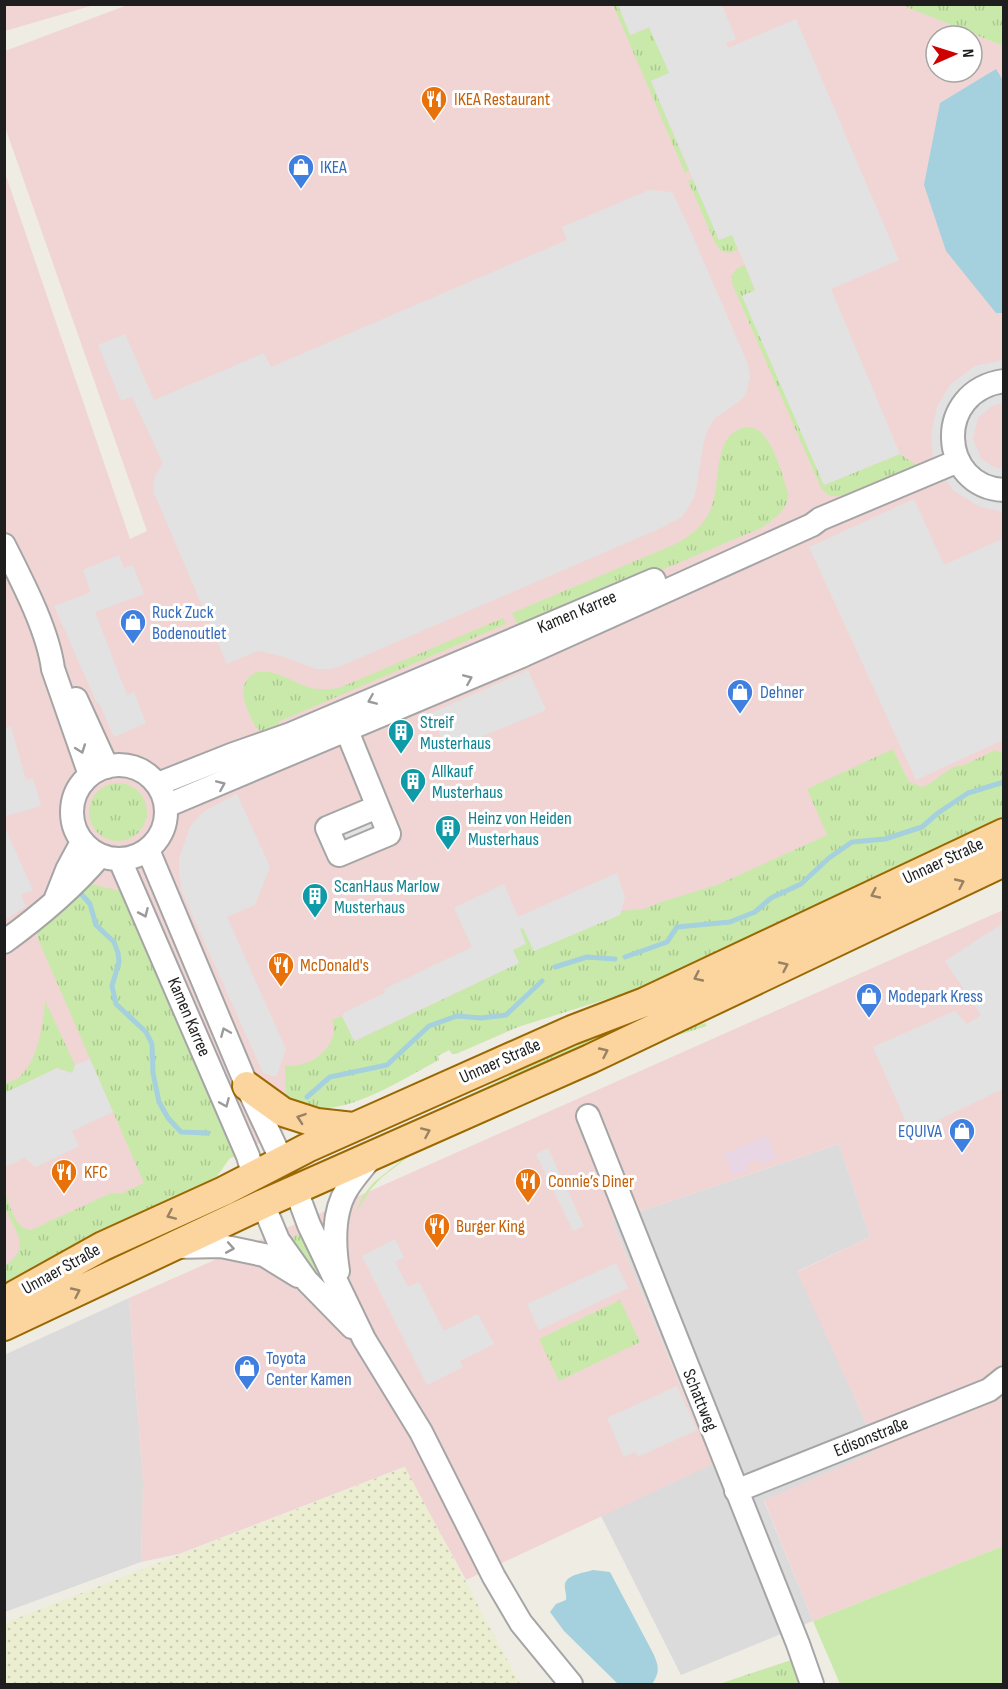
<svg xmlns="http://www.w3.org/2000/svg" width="1008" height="1689" viewBox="0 0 1008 1689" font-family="'Sofia Sans Condensed',sans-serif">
<defs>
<pattern id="farmland-dots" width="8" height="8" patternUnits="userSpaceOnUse" patternTransform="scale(1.5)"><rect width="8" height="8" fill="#ebeed0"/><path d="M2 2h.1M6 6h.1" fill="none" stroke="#c9ccb2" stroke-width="1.8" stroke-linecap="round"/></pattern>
<pattern id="grass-tufts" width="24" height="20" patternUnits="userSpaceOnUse" patternTransform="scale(1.5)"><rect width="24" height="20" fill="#c9e9aa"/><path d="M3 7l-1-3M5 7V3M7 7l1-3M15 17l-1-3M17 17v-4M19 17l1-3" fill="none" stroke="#acc792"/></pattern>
</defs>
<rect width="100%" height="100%" fill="#efece4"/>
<path fill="#dcdbdb" d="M839 1144 870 1237 798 1271 868 1428 874 1452 764 1501 813 1621 681 1675 601 1516 713 1463 612 1221Z
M129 1298 143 1483 141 1562 5 1612 4 1355Z"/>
<path fill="#f0d5d4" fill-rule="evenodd" d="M5 4H94V5L5 31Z
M130 4H902L1003 46V766L5 1272 4 170 130 539 147 531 5 127V51ZM936 36H972V72H936Z
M1003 910V1546L813 1621 764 1500 874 1452 868 1428 797 1272 870 1237 839 1144 612 1221 713 1464 466 1580 404 1467 179 1554 141 1562 143 1483 129 1298Z"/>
<path fill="#e8d6e5" d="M767 1136 776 1158 762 1165 759 1159 746 1164 748 1170 733 1176 724 1154Z"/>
<path fill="url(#farmland-dots)" d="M405 1467 520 1684H5V1623Z"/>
<path fill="url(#grass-tufts)" d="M613 5H618L631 35 693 9 713 54 651 81 689 171 685 173Z
M902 5H1003V46Z
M693 179 719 240 781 213 734 240 738 249 730 253 721 251 716 245 688 181Z
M745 265 755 290 743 296 824 485 900 454 916 465 842 496H830L822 490 733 286C730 274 734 269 745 265Z
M750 427C772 431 781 472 788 492 790 509 774 519 761 528L520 630 512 613 673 545C689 537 702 528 710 511 723 483 710 429 750 427Z
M503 618 506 624 278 722 282 732 263 734C255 728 252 721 248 711 244 701 240 690 247 680 261 659 293 683 311 688 320 690 330 689 339 688Z
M893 749 909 782 922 787 929 784 953 767 964 765 995 750 1003 753V821L645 987 518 1027 456 1054H452L449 1050 438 1056 439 1060C402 1079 349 1116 306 1107 299 1105 292 1099 286 1095L285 1065C309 1070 342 1045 332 1020L342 1016 355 1041 519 963 513 950 519 929 523 928 534 951 619 915 621 911 644 909 661 902 717 885 827 835 807 789Z
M89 812a29 29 0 1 1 58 0a29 29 0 1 1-58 0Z
M84 882 128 893 173 1014 231 1143 234 1157 230 1158 215 1179 201 1189 5 1284V1265C35 1246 11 1228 5 1206 4 1202 5 1196 4 1192 11 1205 14 1229 31 1230L111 1193H122L144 1183 38 939 37 931 62 913 69 904 68 902Z
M45 1000 75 1065 74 1071 70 1073 57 1068 5 1093 4 1083C9 1082 14 1081 18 1078 37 1064 44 1023 45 1000Z
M631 1018 637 1024 320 1166Z
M705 1023 707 1026 657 1042 655 1039Z
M643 1048 615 1063 412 1154 381 1178 370 1190 356 1213 362 1197 373 1183 413 1151Z
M299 1234 333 1299 289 1239Z
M620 1300 640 1342 559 1381 539 1339Z
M791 1660 798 1684H719Z"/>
<path fill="#c9e9aa" d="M1003 1546V1683L999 1684H840L813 1621Z"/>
<path fill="#e2e2e2" d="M618 5H722L736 39 726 43 728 48 796 19 899 260 831 289 900 454 824 485 742 296 755 290 745 265 732 235 719 240 651 81 669 73 667 68 649 27 630 35Z
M649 190 672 192 688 225 748 364 750 376 746 394 740 401 715 418 708 429 704 441 695 496 682 517 661 528 341 666 331 669H316L281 656 258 651 227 664 154 493V478L163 463 132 397 121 401 98 345 125 334 154 400 264 353 271 367 567 240 562 227Z
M1003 360V403L992 406 978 418 973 439 981 458 991 466 1003 469V512L980 507 954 491 938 470 933 458 931 436 937 406 951 384 975 366Z
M914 499 944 565 1004 538 1003 740 916 780 809 547Z
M119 555 124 568 133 565 144 594 95 612 127 695 134 692 146 723 114 737 99 703H97L54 606 89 593 90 590 83 570Z
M528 670 546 710 447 751 431 713Z
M11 727 26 780 33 778 41 806 5 816V728Z
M237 794 270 867 255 905 227 917 286 1049 276 1077 263 1073 182 892 179 875V859L189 829 195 820 206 810Z
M374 816 371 832 341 846 343 830Z
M4 826 33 890 21 895 26 906 5 920Z
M617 873 625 897 620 915 534 951 523 928 520 929 526 944 513 950 519 963 354 1041 342 1016 345 1012 385 993 384 989 472 947 454 908 504 884 518 917Z
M1003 923V1089L911 1133 873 1047 955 1011 967 1024 981 1015 945 961Z
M90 1059 113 1112 72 1131 79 1146 36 1167 24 1158 5 1167V1093L57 1068 72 1073 75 1065Z
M548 1148 584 1226 573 1231 536 1154Z
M395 1239 404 1257 395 1262 408 1287 419 1282 444 1331 478 1314 494 1344 460 1361 463 1367 427 1385 362 1256Z
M616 1263 628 1288 539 1330 527 1304Z
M677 1386 697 1430 638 1457 635 1452 624 1457 607 1418Z"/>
<path fill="#a5d0dd" d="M996 69 1004 82 1003 313H996L946 251 924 185 940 103Z
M593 1570 610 1572 653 1653C659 1666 660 1672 652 1684H618L564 1631 550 1612 556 1604 566 1600C567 1594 564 1589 565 1584 567 1574 585 1573 593 1570Z"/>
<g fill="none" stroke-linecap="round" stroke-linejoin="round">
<path stroke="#a5d0dd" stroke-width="5" d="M77 889 90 904 96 925 114 942 118 953 119 962 112 986 116 1004 146 1032 152 1044 153 1073 159 1102 168 1118 181 1132 208 1133
M625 957 667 942 677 927 730 922 755 912 771 898 801 884 829 858 852 842 885 839 922 827 938 813 968 793 1004 782
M555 967 587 957 615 959
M307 1097 330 1077 387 1065 429 1026 457 1016 481 1018 506 1015 542 981"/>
<g stroke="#a5a5a5" stroke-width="26">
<path id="minor" d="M1004 381C933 391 939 487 1004 490
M4 545C22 581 48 630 53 669L90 775
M76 699 107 767
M340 720 347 731 389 834 339 855 327 828 377 807
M72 812a47 47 0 1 1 94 0a47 47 0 1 1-94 0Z
M158 784 231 755 291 734 654 580
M166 806 524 655 812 525 820 519 958 461
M148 850 247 1086 282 1161
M120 860 248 1156 254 1176
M56 898 67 870 82 842
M4 942C40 916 72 889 100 856
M588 1116 798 1644 812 1684
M296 1190 309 1225 364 1339 421 1432 494 1577 521 1623 571 1684
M263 1204 278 1240 307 1281 352 1327
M176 1247 221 1246 264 1255 298 1276
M338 1271C334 1245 332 1213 347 1189 354 1177 364 1167 372 1156
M736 1491 989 1390 1004 1378"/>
</g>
<g stroke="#996800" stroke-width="32">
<path id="major" d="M247 1086 283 1112 317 1123 353 1127
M4 1304 15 1295 103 1246 224 1191 307 1148 572 1030 645 1002 1004 833
M4 1326 263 1204 590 1059 1004 862"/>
</g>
<use href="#minor" stroke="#fff" stroke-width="22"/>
<use href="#major" stroke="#fcd49d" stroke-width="28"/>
</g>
<defs><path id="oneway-chevron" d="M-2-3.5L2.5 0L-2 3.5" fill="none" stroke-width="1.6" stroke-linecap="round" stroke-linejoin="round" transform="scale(1.5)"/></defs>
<g stroke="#9a9a9a">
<use href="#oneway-chevron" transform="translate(468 679) rotate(-23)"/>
<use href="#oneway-chevron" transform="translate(372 700) rotate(157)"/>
<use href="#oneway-chevron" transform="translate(81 749) rotate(70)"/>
<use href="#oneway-chevron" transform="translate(221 785) rotate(-23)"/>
<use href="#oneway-chevron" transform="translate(144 913) rotate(66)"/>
<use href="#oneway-chevron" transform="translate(225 1032) rotate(-113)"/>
<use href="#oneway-chevron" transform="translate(225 1103) rotate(67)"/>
<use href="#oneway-chevron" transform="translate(230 1248) rotate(10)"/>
</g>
<g stroke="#988264">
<use href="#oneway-chevron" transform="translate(960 883) rotate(-25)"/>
<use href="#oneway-chevron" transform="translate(875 894) rotate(155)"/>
<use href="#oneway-chevron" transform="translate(784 966) rotate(-25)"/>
<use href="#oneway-chevron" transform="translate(698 977) rotate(155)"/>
<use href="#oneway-chevron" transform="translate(604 1052) rotate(-25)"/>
<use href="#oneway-chevron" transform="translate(301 1118) rotate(-161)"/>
<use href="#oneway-chevron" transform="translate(426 1132) rotate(-24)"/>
<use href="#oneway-chevron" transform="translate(171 1215) rotate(156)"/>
<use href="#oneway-chevron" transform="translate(76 1292) rotate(-25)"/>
</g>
<defs>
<g id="restaurant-pin" transform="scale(1.35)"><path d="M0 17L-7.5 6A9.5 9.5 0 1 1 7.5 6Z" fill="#e8710a" stroke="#fff"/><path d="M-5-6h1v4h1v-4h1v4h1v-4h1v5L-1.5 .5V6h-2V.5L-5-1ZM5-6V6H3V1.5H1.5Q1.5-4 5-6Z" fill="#fff"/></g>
<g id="shop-pin" transform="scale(1.35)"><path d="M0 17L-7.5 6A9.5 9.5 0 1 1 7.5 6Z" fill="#3f7fe0" stroke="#fff"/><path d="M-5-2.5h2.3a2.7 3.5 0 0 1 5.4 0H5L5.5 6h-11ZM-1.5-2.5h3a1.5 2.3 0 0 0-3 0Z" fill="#fff"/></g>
<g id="building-pin" transform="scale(1.35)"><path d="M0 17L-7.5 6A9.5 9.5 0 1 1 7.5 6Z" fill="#0f9aa8" stroke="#fff"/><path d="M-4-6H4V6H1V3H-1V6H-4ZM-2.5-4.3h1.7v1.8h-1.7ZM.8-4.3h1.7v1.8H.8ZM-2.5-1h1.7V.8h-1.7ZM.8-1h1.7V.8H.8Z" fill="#fff"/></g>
</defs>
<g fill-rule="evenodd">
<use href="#restaurant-pin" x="434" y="99"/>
<use href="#shop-pin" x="301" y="167"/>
<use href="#shop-pin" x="133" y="622"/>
<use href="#shop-pin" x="740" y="692"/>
<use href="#building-pin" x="401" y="732"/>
<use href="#building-pin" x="413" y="781"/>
<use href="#building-pin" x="448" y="828"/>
<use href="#building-pin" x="315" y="896"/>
<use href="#restaurant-pin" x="281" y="965"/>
<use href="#shop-pin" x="869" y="996"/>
<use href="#shop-pin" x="962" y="1131"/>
<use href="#restaurant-pin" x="64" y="1172"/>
<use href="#restaurant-pin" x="528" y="1181"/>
<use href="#restaurant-pin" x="437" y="1226"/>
<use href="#shop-pin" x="247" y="1368"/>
</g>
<g text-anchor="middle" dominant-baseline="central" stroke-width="6" stroke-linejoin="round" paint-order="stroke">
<g font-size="18" fill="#c56008" stroke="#fff" text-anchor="start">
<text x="454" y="99">IKEA Restaurant</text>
<text x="300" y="965">McDonald's</text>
<text x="84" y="1172">KFC</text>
<text x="548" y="1181">Connie’s Diner</text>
<text x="456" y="1226">Burger King</text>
</g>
<g font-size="18" fill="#366cbe" stroke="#fff" text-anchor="start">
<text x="320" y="167">IKEA</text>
<text x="152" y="612">Ruck Zuck<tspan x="152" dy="21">Bodenoutlet</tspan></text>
<text x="760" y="692">Dehner</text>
<text x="888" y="996">Modepark Kress</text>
<text x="942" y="1131" text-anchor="end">EQUIVA</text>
<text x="266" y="1358">Toyota<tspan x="266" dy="21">Center Kamen</tspan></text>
</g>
<g font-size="18" fill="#1e1e1e" stroke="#fff">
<text transform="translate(577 612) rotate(-23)">Kamen Karree</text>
<text transform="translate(943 861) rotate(-25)">Unnaer Straße</text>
<text transform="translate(189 1017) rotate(67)">Kamen Karree</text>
<text transform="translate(500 1061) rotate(-24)">Unnaer Straße</text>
<text transform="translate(61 1269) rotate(-29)">Unnaer Straße</text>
<text transform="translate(700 1400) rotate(68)">Schattweg</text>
<text transform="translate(871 1437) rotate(-22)">Edisonstraße</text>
</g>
<g font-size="18" fill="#0d838f" stroke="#fff" text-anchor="start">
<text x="420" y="722">Streif<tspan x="420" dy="21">Musterhaus</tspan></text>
<text x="432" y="771">Allkauf<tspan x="432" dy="21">Musterhaus</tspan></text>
<text x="468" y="818">Heinz von Heiden<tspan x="468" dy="21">Musterhaus</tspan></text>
<text x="334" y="886">ScanHaus Marlow<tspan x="334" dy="21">Musterhaus</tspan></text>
</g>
</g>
<rect width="1008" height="1689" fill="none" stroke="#1e1e1e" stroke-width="12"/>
<g transform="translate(954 54) rotate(87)"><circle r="28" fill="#ffffff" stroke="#a5a5a5" stroke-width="1.5"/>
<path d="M0-4.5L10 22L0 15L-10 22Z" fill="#cd0200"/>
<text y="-9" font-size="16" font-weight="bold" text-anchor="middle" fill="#1e1e1e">N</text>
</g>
</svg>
